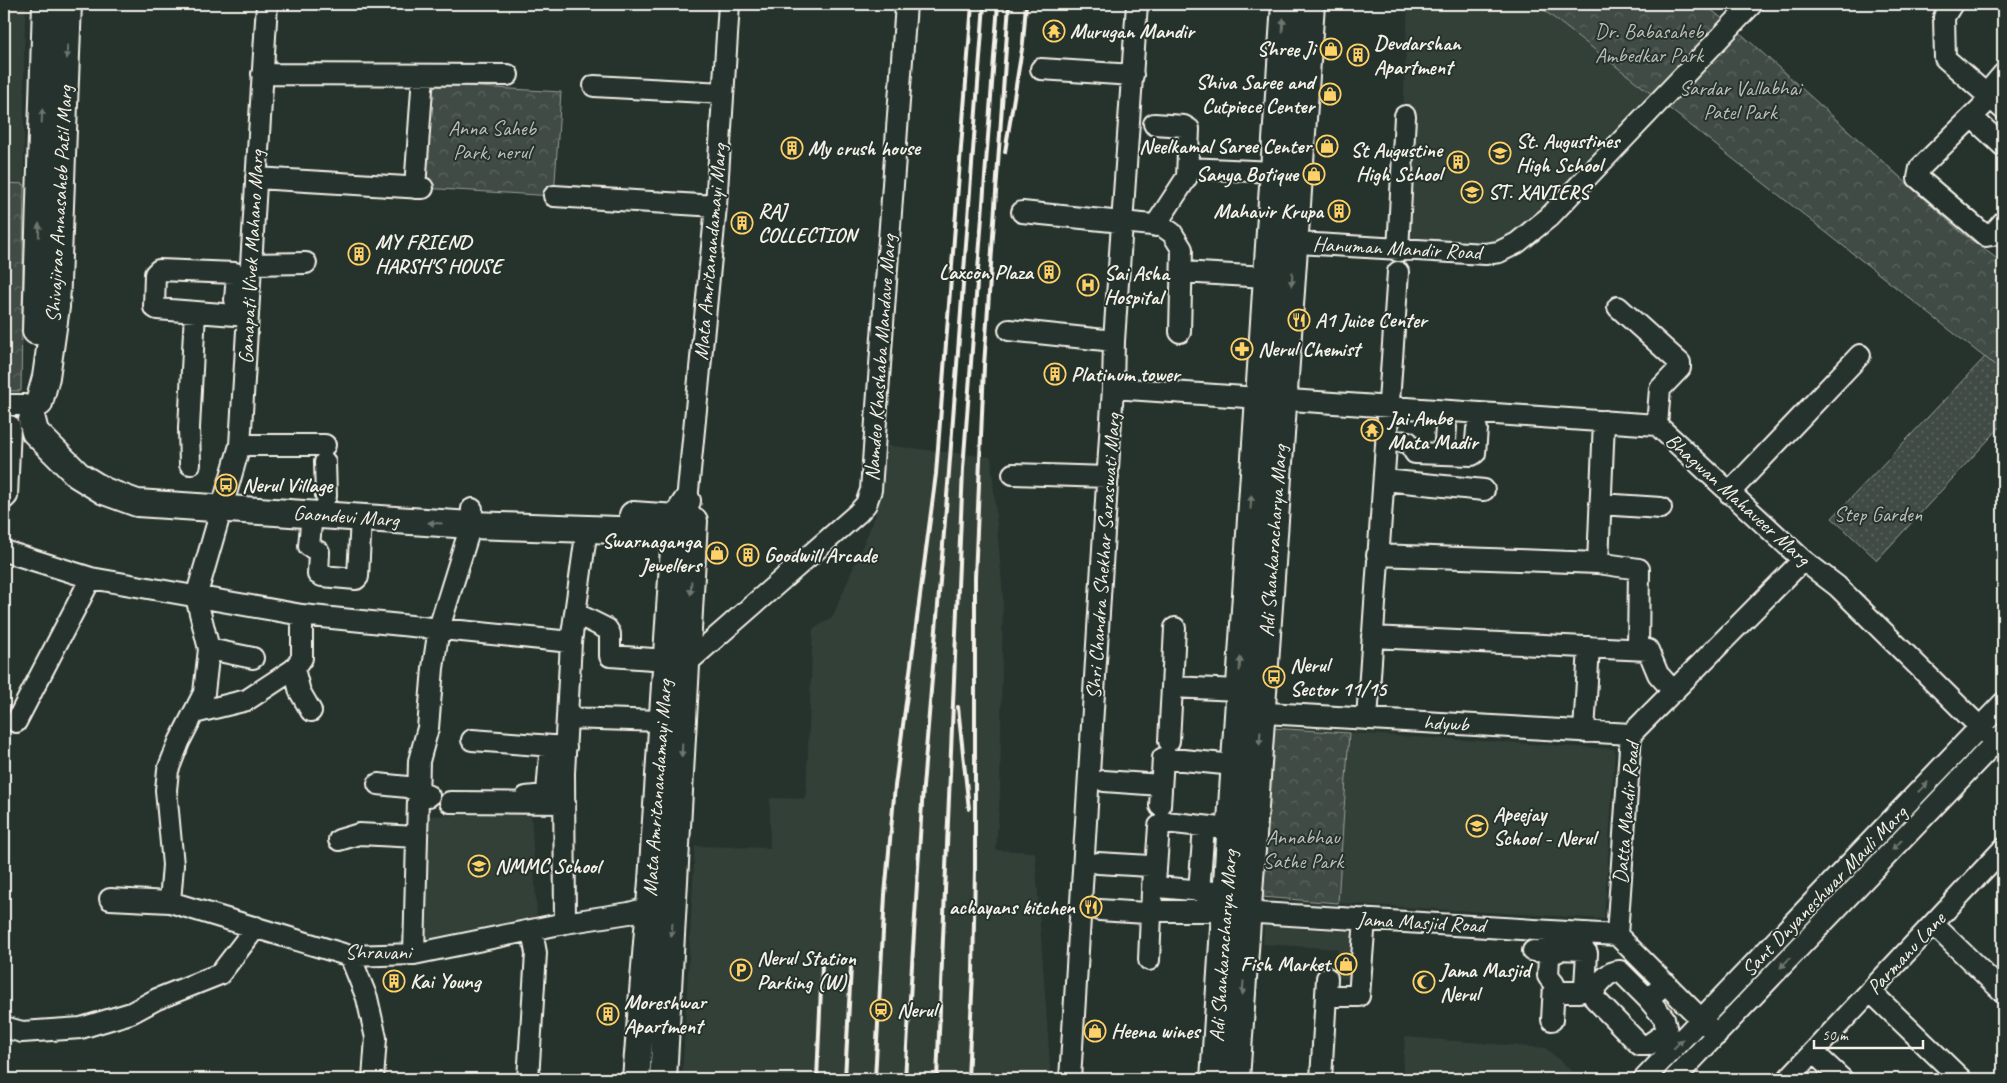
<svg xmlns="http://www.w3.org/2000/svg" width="2007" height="1083" viewBox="0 0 2007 1083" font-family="Caveat,sans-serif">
<defs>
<pattern id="park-crowns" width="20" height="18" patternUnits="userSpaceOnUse" patternTransform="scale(1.25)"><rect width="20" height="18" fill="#414b45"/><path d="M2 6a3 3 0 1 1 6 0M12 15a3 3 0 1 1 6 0" fill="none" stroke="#5d6560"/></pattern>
<pattern id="garden-dots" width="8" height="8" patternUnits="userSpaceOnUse" patternTransform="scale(1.25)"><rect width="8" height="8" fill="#414b45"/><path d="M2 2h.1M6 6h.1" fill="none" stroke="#5d6560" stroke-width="1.8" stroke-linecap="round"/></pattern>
</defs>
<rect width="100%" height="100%" fill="#26332d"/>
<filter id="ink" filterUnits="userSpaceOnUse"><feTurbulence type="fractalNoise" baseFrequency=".02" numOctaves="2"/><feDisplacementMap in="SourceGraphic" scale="10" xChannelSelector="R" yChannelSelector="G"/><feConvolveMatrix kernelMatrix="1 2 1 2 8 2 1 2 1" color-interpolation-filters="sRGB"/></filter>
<g filter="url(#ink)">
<path fill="#333f39" d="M4 4H26L24 47V184L4 183Z
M1408 4H1536L1653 95 1544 211 1513 236 1498 244 1483 247 1397 242Z
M882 445 991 457 1003 595 1000 795 996 850 1035 852 1051 1079H682L695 846 770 848V798L806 799 813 629 832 618 876 514Z
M1349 733 1615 749 1604 919 1338 903Z
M531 812 537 916 420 940 428 816Z
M1264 926 1357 932 1354 980 1337 978 1338 949 1263 944Z
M1405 1037 1546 1048 1580 1079H1402Z"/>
<path fill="url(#park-crowns)" stroke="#9a9e96" d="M1536 4H1704L1724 20 1653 95Z
M1737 30 1962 233 2003 263V372L1666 106Z
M430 84 561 92 554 196 423 188Z
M4 183 24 184 21 391H4Z
M1272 728 1349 733 1338 903 1261 897Z"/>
<path fill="url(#garden-dots)" stroke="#9a9e96" d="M1985 357 2003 372V424L1877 560 1832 518Z"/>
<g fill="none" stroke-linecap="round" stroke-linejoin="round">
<g stroke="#f4f1e8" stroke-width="24">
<path id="minor" d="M1952 4 1944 17 1945 58 1986 94
M1041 69 1133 75
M262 74 508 75
M2003 74 1986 94 2003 109
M594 86 723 93
M1991 98 1920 168 1918 178 1986 236 1992 235 2003 222
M1972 117 2003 146
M1154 124 1184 126 1189 129 1187 177 1155 226
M1188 168 1274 172
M256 178 423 188
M415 188 423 75
M554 196 716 206
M1022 212 1162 226 1172 233 1182 249 1180 332
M1281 242 1485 254 1499 252 1517 243 1549 217 1752 4
M1398 251 1405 116
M251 264 306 263
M1182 272 1266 277
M235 300 237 275 235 273 159 270 155 274 154 307 157 309 248 316
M1618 307 1680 363V368L1660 389 1657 425
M1009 330 1114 341
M1113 388 1657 425 1803 560 1837 586 1995 742
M4 405H24
M1386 440 1408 442 1415 453 1472 455 1475 453 1477 429
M240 445H325
M1444 454 1446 427
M325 462 326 496
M190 464 189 428 195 312
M1013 474 1108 477
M1384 480 1484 490
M1729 493 1860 355
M4 499 7 496 10 426
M687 501 716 206 729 4
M1600 504 1661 508
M312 514 309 546 319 552 318 574 322 576 356 579 358 577 361 517
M4 551 91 578 302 615 571 642
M1377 555 1598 563 1639 569 1638 649
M1598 563 1604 421
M575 613 607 629 610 634V656L667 660
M1372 637 1648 650 1658 674 1674 692
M253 658 209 649 196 597 240 445 267 4
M688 662 858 513 866 504 871 490 906 4
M294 669 300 692 311 711
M1172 687 1175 628
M1249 712 1631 734
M194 713 247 700 294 669 302 658V615
M568 718 662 721
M1367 719 1398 272
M16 722 91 578
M1584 732 1589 647
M472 740 566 747
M1169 741 1172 687 1238 690
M1104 781 1161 785
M378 784 407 787 429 796
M526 797 545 795 547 793 550 755
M450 802 565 803
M1160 806 1163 758 1234 765
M339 840 359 834 417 837
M1098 863 1150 866 1153 869 1149 960
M1199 891 1204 827
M1226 893 1158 887 1155 883 1159 826 1165 822 1230 829
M110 899 170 902 350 956 414 954 565 923 629 913 662 904
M170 902 173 865 166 790 168 770 179 742 204 693 209 649
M1099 910 1146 913 1151 911H1225L1617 935
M565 923 564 773 571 642 587 528
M1933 924 2003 992
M1550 939 1548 976 1554 984 1552 1020
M1533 951 1557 952 1558 949 1584 950 1587 953 1585 986 1579 992H1554
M414 954 419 761 428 728 433 668 439 628 471 525 472 509
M350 956 367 998 376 1038 373 1079
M1870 991 1961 1079
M1326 996H1359L1365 919
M1648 999 1620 971C1609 970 1596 985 1593 995L1595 999 1640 1045H1648L1667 1032 1664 1018 1648 999 1666 983
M4 1027 22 1032 81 1028 131 1013 157 999 220 974 256 927
M1717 1035 1617 935 1631 734 1803 560
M1813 1052 1842 1079
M528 1079 536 953 532 931
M1070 1079 1113 388 1114 341 1137 4
M1321 1079 1327 978
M1644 1079 2003 703
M1674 1079 2003 734
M1788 1079 2003 849"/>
</g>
<g stroke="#f4f1e8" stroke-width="30">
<path id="major" d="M36 331 46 4
M39 403 46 377 56 307 68 4
M32 420 35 432 78 475 104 491 137 503 471 525 646 531 693 538
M633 515 676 518 694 521
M636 1079 652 881 676 518 687 501
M663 1079 694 521
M1214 1079 1285 4
M1236 1079 1311 4"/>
</g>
<use href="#minor" stroke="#26332d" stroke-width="20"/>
<use href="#major" stroke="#26332d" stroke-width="26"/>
<path stroke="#f4f1e8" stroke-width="4" d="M1005 152 1023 43 1026 4
M958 707 969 809
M817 1079 822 965
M845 1079 851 967
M875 1079 885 895 895 786 936 474 972 4
M905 1079 923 787 949 472 984 4
M937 1079 963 469 998 4
M968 1079 973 973 975 869V578L984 366 1009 4"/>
</g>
<defs><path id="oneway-solid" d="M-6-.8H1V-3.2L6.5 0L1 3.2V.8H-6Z" transform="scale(1.25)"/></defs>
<g fill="#6e766e">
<use href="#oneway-solid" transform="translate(1283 25) rotate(-86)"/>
<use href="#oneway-solid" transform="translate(67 52) rotate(92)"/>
<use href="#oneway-solid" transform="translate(42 116) rotate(-87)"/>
<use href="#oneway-solid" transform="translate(39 230) rotate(-89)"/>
<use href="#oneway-solid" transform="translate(1292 279) rotate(94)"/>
<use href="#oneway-solid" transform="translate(1251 502) rotate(-86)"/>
<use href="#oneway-solid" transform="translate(435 523) rotate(-176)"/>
<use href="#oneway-solid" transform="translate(691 588) rotate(93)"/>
<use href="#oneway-solid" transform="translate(1240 664) rotate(-86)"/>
<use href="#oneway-solid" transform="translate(1260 738) rotate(94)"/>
<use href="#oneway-solid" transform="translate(682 750) rotate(93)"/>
<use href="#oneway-solid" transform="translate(1923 787) rotate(-46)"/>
<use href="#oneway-solid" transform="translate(1897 845) rotate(134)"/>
<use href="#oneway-solid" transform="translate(672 930) rotate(93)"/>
<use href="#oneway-solid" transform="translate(1785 963) rotate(134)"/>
<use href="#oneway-solid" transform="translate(1243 988) rotate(94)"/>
<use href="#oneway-solid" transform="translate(1678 1044) rotate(-46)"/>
</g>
</g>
<defs>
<g id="temple-ring" transform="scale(1.125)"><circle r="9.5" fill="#26332d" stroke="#ffd166" stroke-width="1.5"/><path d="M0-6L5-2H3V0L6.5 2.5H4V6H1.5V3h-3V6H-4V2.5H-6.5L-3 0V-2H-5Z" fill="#ffd166"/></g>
<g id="shop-ring" transform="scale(1.125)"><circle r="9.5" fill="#26332d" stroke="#ffd166" stroke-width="1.5"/><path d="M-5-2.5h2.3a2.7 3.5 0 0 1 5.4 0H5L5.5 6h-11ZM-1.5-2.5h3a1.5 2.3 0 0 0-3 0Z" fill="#ffd166"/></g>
<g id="building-ring" transform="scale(1.125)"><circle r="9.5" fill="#26332d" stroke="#ffd166" stroke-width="1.5"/><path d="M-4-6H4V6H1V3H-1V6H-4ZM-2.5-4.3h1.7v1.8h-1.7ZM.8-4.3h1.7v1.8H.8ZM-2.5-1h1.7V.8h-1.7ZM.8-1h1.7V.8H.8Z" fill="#ffd166"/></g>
<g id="school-ring" transform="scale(1.125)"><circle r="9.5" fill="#26332d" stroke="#ffd166" stroke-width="1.5"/><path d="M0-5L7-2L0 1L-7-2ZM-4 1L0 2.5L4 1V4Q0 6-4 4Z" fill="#ffd166"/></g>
<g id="hospital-ring" transform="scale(1.125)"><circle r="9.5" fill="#26332d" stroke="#ffd166" stroke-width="1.5"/><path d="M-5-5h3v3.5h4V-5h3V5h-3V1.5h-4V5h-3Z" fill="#ffd166"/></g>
<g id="restaurant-ring" transform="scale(1.125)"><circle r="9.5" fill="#26332d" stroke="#ffd166" stroke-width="1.5"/><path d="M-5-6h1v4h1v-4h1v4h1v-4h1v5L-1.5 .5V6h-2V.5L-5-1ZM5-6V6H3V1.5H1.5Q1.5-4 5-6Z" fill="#ffd166"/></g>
<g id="pharmacy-ring" transform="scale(1.125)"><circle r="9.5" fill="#26332d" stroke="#ffd166" stroke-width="1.5"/><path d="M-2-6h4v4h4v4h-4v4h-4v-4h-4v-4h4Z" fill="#ffd166"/></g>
<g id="bus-ring" transform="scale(1.125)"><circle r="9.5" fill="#26332d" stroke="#ffd166" stroke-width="1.5"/><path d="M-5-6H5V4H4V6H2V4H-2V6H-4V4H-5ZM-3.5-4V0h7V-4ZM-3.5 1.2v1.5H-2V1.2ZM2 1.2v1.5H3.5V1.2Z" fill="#ffd166"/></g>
<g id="parking-ring" transform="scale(1.125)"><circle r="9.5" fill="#26332d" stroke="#ffd166" stroke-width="1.5"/><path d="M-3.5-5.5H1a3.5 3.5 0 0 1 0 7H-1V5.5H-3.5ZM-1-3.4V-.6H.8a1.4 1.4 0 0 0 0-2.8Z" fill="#ffd166"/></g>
<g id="mosque-ring" transform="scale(1.125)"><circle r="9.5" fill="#26332d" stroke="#ffd166" stroke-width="1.5"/><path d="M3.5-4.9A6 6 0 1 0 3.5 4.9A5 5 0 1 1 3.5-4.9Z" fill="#ffd166"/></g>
<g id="station-ring" transform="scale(1.125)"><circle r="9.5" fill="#26332d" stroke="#ffd166" stroke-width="1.5"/><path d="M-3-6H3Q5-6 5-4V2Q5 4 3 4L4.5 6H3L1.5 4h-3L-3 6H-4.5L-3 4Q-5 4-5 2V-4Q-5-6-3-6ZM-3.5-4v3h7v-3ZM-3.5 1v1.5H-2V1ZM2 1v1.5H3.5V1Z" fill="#ffd166"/></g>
</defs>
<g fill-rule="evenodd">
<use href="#temple-ring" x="1054" y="31"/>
<use href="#shop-ring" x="1331" y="49"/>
<use href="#building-ring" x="1358" y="55"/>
<use href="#shop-ring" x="1330" y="94"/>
<use href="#shop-ring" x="1327" y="146"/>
<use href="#building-ring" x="792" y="148"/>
<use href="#school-ring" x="1500" y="153"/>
<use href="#building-ring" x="1458" y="162"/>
<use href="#shop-ring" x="1314" y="174"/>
<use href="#school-ring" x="1472" y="192"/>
<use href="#building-ring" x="1339" y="211"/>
<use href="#building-ring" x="742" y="223"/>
<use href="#building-ring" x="359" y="254"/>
<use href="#building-ring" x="1049" y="272"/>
<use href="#hospital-ring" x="1088" y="285"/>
<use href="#restaurant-ring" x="1299" y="320"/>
<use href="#pharmacy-ring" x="1242" y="349"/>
<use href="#building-ring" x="1055" y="374"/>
<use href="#temple-ring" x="1372" y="430"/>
<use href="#bus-ring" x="226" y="485"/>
<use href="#shop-ring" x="717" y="553"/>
<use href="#building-ring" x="748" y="555"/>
<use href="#bus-ring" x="1274" y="677"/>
<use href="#school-ring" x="1477" y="826"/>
<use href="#school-ring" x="479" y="866"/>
<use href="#restaurant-ring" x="1091" y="907"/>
<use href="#shop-ring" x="1346" y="964"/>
<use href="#parking-ring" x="741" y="970"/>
<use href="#building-ring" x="394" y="981"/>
<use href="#mosque-ring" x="1424" y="982"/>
<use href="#station-ring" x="881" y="1010"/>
<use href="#building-ring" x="608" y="1014"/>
<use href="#shop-ring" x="1095" y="1031"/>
</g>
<g text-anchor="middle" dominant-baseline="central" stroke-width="4" stroke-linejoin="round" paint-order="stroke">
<g font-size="21" font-weight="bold" fill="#f4f1e8" stroke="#26332d" text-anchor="start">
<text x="1070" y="31">Murugan Mandir</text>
<text x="1374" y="43">Devdarshan<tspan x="1374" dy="24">Apartment</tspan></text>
<text x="1315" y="49" text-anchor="end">Shree Ji</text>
<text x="1314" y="82" text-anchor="end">Shiva Saree and<tspan x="1314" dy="24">Cutpiece Center</tspan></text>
<text x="1516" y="141">St. Augustines<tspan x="1516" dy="24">High School</tspan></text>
<text x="1311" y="146" text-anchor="end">Neelkamal Saree Center</text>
<text x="808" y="148">My crush house</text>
<text x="1442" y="150" text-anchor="end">St Augustine<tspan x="1442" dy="24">High School</tspan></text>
<text x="1298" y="174" text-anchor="end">Sanya Botique</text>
<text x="1488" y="192">ST. XAVIERS</text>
<text x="758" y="211">RAJ<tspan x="758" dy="24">COLLECTION</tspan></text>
<text x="1323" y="211" text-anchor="end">Mahavir Krupa</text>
<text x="375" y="242">MY FRIEND<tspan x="375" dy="24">HARSH'S HOUSE</tspan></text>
<text x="1033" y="272" text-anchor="end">Laxcon Plaza</text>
<text x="1104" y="273">Sai Asha<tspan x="1104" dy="24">Hospital</tspan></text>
<text x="1315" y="320">A1 Juice Center</text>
<text x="1258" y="349">Nerul Chemist</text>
<text x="1071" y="374">Platinum tower</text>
<text x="1388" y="418">Jai Ambe<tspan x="1388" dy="24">Mata Madir</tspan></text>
<text x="242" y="485">Nerul Village</text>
<text x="701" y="541" text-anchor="end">Swarnaganga<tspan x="701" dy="24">Jewellers</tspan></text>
<text x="764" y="555">Goodwill Arcade</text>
<text x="1290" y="665">Nerul<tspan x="1290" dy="24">Sector 11/15</tspan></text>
<text x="1493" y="814">Apeejay<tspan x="1493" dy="24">School - Nerul</tspan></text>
<text x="495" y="866">NMMC School</text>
<text x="1075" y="907" text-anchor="end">achayans kitchen</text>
<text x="757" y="958">Nerul Station<tspan x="757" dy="24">Parking (W)</tspan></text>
<text x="1330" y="964" text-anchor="end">Fish Market</text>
<text x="1440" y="970">Jama Masjid<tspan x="1440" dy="24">Nerul</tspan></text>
<text x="410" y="981">Kai Young</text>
<text x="624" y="1002">Moreshwar<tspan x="624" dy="24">Apartment</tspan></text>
<text x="897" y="1010">Nerul</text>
<text x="1111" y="1031">Heena wines</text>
</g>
<g font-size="21" fill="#bebfb7" stroke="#26332d">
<text x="1649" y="31">Dr. Babasaheb<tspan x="1649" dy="24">Ambedkar Park</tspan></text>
<text x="1740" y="88">Sardar Vallabhai<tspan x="1740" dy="24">Patel Park</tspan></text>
<text x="492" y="128">Anna Saheb<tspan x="492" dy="24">Park, nerul</tspan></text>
<text x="1878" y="514">Step Garden</text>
<text x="1303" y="837">Annabhau<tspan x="1303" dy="24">Sathe Park</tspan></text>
</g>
<g font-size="21" fill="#f4f1e8" stroke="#26332d">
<text transform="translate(59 204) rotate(-87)">Shivajirao Annasaheb Patil Marg</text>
<text transform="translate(1397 248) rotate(3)">Hanuman Mandir Road</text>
<text transform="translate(710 252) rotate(-85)">Mata Amritanandamayi Marg</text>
<text transform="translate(251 257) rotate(-87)">Ganapati Vivek Mahano Marg</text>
<text transform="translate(880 358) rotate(-86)">Namdeo Khashaba Mandave Marg</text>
<text transform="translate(1738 499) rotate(42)">Bhagwan Mahaveer Marg</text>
<text transform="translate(346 516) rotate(4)">Gaondevi Marg</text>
<text transform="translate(1273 541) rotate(-86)">Adi Shankaracharya Marg</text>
<text transform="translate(1103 556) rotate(-86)">Shri Chandra Shekhar Saraswati Marg</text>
<text transform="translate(1446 723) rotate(3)">hdywb</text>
<text transform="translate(657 788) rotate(-86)">Mata Amritanandamayi Marg</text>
<text transform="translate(1626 813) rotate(-85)">Datta Mandir Road</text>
<text transform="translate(1824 891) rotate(-46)">Sant Dnyaneshwar Mauli Marg</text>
<text transform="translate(1421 922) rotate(3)">Jama Masjid Road</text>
<text transform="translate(1223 946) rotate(-86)">Adi Shankaracharya Marg</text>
<text x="378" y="952">Shravani</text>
<text transform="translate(1906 953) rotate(-47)">Parmanu Lane</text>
</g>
</g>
<rect width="2007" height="1083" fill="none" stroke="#26332d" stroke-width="20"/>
<rect x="10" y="10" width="1987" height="1063" fill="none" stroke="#f4f1e8" stroke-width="2" filter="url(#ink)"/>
<path d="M1814 1040v8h109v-8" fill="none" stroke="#f4f1e8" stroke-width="2.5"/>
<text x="1822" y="1040" font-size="15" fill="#f4f1e8" stroke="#26332d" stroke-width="4" paint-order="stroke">50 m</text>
</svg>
